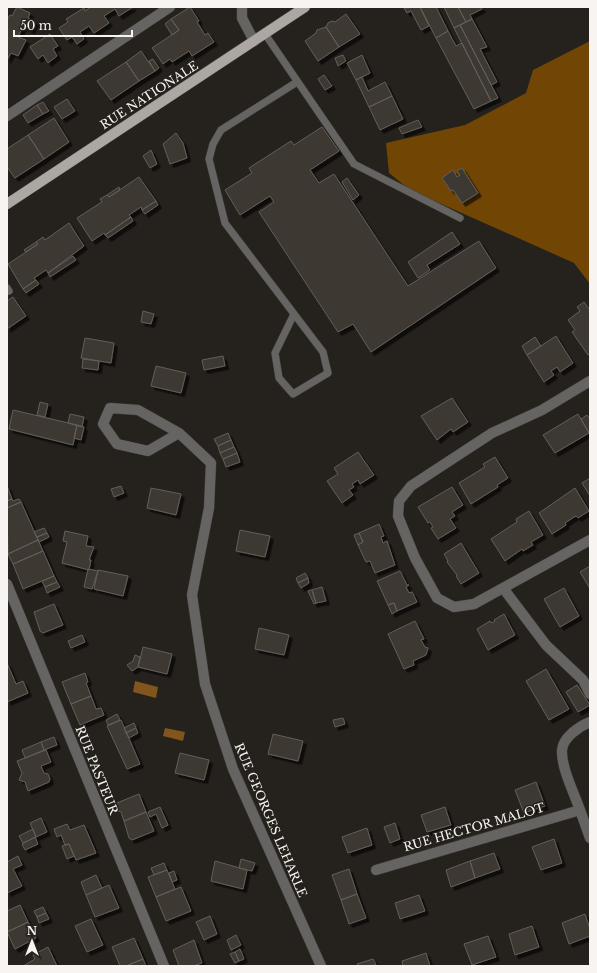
<svg xmlns="http://www.w3.org/2000/svg" width="597" height="973" viewBox="0 0 597 973" font-family="'Libre Baskerville',serif">
<defs>
<filter id="shadow"><feDropShadow dx="3.5" dy="3.5" stdDeviation="0" flood-color="#0009"/></filter>
</defs>
<rect width="100%" height="100%" fill="#25211d"/>
<path fill="#714503" d="M590 41V284L574 263 410 190 389 173 386 143 465 125 526 93 533 70Z"/>
<path fill="#82551c" d="M135 681 158 687 156 698 133 692Z
M165 728 185 732 183 741 163 736Z"/>
<path fill="#3c3833" stroke="#635e59" filter="url(#shadow)" d="M17 7 30 13 28 18 35 22 31 30 23 26 18 37 26 40 18 56 11 53 7 60V20L10 15 12 16Z
M91 7H133L119 16 115 9 104 16 109 23 94 33 89 26 80 32 84 39 77 44 72 37 67 40 59 28 68 22 66 19 84 8 85 11Z
M190 7 199 21 197 22 205 35 208 33 214 42 192 56 189 51 172 62 170 59 163 64 152 48 179 30 171 19Z
M420 7H436L448 31 436 38Z
M420 7 429 26 421 30 411 11 407 13 404 8Z
M444 7H458L466 22 454 28Z
M458 7H481L482 9 470 15 472 19 466 22Z
M346 14 360 34 339 47 326 27 328 23 332 21 335 22Z
M171 19 179 30 172 35 165 24Z
M472 19 487 47 480 49 497 82 491 85 460 25Z
M460 25 498 98 491 101 454 28Z
M326 27 339 47 318 61 305 41 316 33 317 30Z
M448 31 456 46 462 43 491 101 474 109 436 38Z
M50 34 58 46 53 49 57 56 48 63 43 55 38 59 30 47Z
M141 51 155 71 139 81 126 62Z
M343 55 346 61 338 66 335 58Z
M362 55 370 73 356 80 347 63Z
M153 59 159 68 155 71 149 61Z
M126 62 139 81 111 100 97 81Z
M324 75 332 86 325 90 318 79Z
M362 77 368 91 385 82 392 96 369 107 356 80Z
M392 96 403 119 380 130 369 107Z
M67 99 75 111 62 119 54 107Z
M43 102 49 111 43 114 37 105Z
M37 105 43 114 28 123 23 115Z
M54 118 69 142 44 159 28 135Z
M418 120 422 127 402 134 399 128Z
M322 127 339 151 310 170 319 183 334 174 408 286 479 241 496 268 371 352 353 324 338 332 259 212 274 202 270 196 240 215 225 190 252 173 249 168 291 141 294 145Z
M176 133 183 143 187 158 170 164 163 144Z
M28 135 44 159 15 178 7 167V149Z
M151 150 157 164 150 168 143 156Z
M462 168 478 193 462 203 453 190 451 191 442 178 453 170 457 177 460 175 457 171Z
M139 177 156 201 142 210 141 207 129 215 131 217 105 235 104 233 92 241 77 218 102 202 100 199 107 195 109 197Z
M347 178 359 195 353 200 342 182Z
M119 187 120 190 109 197 107 195Z
M156 201 158 205 145 214 142 210Z
M131 217 133 221 108 238 105 235Z
M69 223 84 246 48 273 46 270 34 278 36 280 23 289 8 264 38 244 36 242 43 237 45 240Z
M452 232 460 244 427 265 430 270 418 278 408 262Z
M36 242 38 244 26 252 24 250Z
M73 256 76 260 50 277 48 273Z
M36 280 39 284 26 293 23 289Z
M13 297 26 316 7 329V301Z
M584 302 590 310V353L588 355 572 332 575 330 568 320 580 311 577 307Z
M143 311 154 314 151 324 141 322Z
M556 336 573 363 560 372 557 367 551 371 554 375 544 382 527 355Z
M535 337 541 346 527 355 522 346Z
M85 338 114 343 111 363 81 358Z
M223 356 225 366 204 370 202 360Z
M83 359 99 361 98 370 82 368Z
M156 366 186 373 181 393 151 386Z
M452 398 468 422 453 432 451 429 437 440 421 416Z
M40 402 48 404 45 417 37 415Z
M13 410 77 425 73 445 9 429Z
M70 414 84 417 82 427 68 423Z
M578 414 589 433 555 453 543 435Z
M587 415 590 419V435L581 419Z
M77 425 84 427 81 440 74 438Z
M228 433 231 440 218 446 214 439Z
M231 440 234 447 220 453 218 446Z
M234 447 237 453 223 459 220 453Z
M358 452 374 475 360 484 358 480 352 484 354 487 349 490 353 495 342 503 327 481 338 474 334 468Z
M237 453 240 462 226 467 223 459Z
M495 457 508 478 497 485 498 487 471 504 459 483 485 467 483 464Z
M590 478V496L582 483Z
M7 486 12 499 7 501Z
M121 486 124 493 114 497 111 489Z
M452 487 463 505 452 512 455 516 450 519 456 528 438 539 431 528 433 527 430 522 428 523 418 507Z
M151 488 181 494 176 515 147 508Z
M575 488 589 511 578 518 576 516 571 519 565 523 566 525 552 534 539 513Z
M12 499 13 501 19 499 21 502 7 508V501Z
M21 502 38 540 8 554 7 508Z
M529 511 543 535 531 542 533 545 523 551 522 549 505 561 491 539 517 522 516 519Z
M379 524 384 536 381 537 383 543 387 541 395 565 375 573 370 561 366 562 358 545 363 542 359 533Z
M44 528 47 533 37 537 34 532Z
M240 530 270 536 265 557 236 551Z
M65 531 88 536 86 546 94 547 89 560H91L89 570 62 563 67 542 63 541Z
M47 533 49 537 39 542 37 537Z
M359 533 363 542 358 545 354 535Z
M38 540 43 551 13 564 8 554Z
M461 543 479 573 461 584 456 576 457 575 447 562 448 561 444 554Z
M43 551 54 576 23 589 13 564Z
M590 566V587H589L580 572Z
M88 569 98 571 92 589 84 587Z
M98 570 128 576 123 596 94 589Z
M400 571 407 585H409L406 587 409 593 412 592 417 602 397 611 394 603 388 605 377 581Z
M305 573 308 578 298 583 296 578Z
M54 576 57 582 45 587 42 581Z
M308 578 309 583 301 588 298 583Z
M57 582 60 587 47 593 45 587Z
M322 587 326 601 316 603 312 590Z
M564 588 579 616 560 627 544 599Z
M312 590 316 603 314 604 308 591Z
M394 603 397 611 392 614 388 605Z
M54 604 63 625 43 633 40 631 34 612Z
M504 614 515 635 488 650 477 629 490 621 492 623 495 621 494 620Z
M415 621 424 639 421 640 425 647 428 648 426 655 413 661 414 665 404 669 388 634Z
M259 628 289 635 284 655 255 649Z
M82 635 85 642 71 648 68 641Z
M143 647 172 654 167 674 138 667Z
M135 655 140 657 138 667 132 671 127 665 133 661Z
M7 663 16 684 23 681 28 693 7 702Z
M546 669 569 709 549 720 526 681Z
M85 673 88 682 86 683 91 696 71 704 62 682Z
M577 685 590 705 578 712 566 692Z
M91 696 96 709 101 708 104 715 80 725 71 704Z
M117 714 120 720 108 725 106 720Z
M343 718 345 724 335 727 333 720Z
M121 720 140 764 127 769 107 726Z
M134 723 136 728 126 733 124 728Z
M136 728 138 733 129 738 126 733Z
M273 734 303 741 298 761 268 754Z
M54 737 57 745 44 750 41 742Z
M41 742 44 750 25 758 22 750Z
M46 750 51 762 41 766 44 773 48 774 50 779 49 782 28 791 25 782 19 780 22 773 17 761Z
M180 753 209 760 204 780 175 773Z
M536 782 545 806 524 813 515 790Z
M139 794 146 812 124 821 121 812 118 811 117 803Z
M160 807 168 825 162 828 156 814 150 817 148 812Z
M445 807 451 825 427 832 421 815Z
M146 812 154 831 132 840 129 838 124 821Z
M41 818 47 832 36 837 30 823Z
M395 823 400 839 390 843 384 827Z
M67 824 70 830 84 825 96 853 76 860 69 844 65 845 61 835 57 837 54 829Z
M367 828 372 845 348 853 342 837Z
M33 829 36 837 23 843 19 836Z
M35 837 38 844 25 850 22 844Z
M554 839 562 863 541 870 532 847Z
M69 844 74 856 67 859 62 846Z
M494 853 500 869 475 878 470 861Z
M18 856 22 865 13 869 22 886 7 893V862Z
M241 859 255 863 252 871 239 868Z
M215 861 247 870 243 889 211 881Z
M470 861 475 878 451 887 446 870Z
M164 863 167 870 154 875 151 868Z
M349 869 357 894 341 900 332 875Z
M167 870 175 889 156 897 148 877Z
M174 871 177 880 172 882 169 873Z
M96 875 102 888 86 895 81 882Z
M109 885 119 908 95 917 86 895Z
M181 887 191 911 166 921 156 897Z
M357 894 366 918 349 924 341 900Z
M419 895 425 911 400 919 395 903Z
M20 905 28 922 7 932V911Z
M43 907 46 913 37 917 34 911Z
M46 913 49 919 39 923 37 917Z
M585 914 590 929V936L569 944 562 923Z
M210 916 217 934 204 940 196 922Z
M91 919 103 945 87 952 75 926Z
M28 922 36 938 15 949 7 932Z
M532 926 539 947 515 955 509 934Z
M236 935 241 945 231 950 227 940Z
M488 936 496 957 472 965 464 944Z
M134 938 143 959 126 966H120L112 947Z
M194 940 202 963 193 966H179L173 950Z
M48 947 57 966H23L35 959 33 955Z
M240 949 244 959 239 961 235 952Z
M235 952 239 961 235 963 230 954Z
M426 953 430 966H403L402 961Z
M143 959 146 966H126Z
M373 959 376 965 358 966 357 964Z"/>
<g fill="none" stroke-linecap="round" stroke-linejoin="round">
<g stroke="#423f3b" stroke-width="8">
<path id="lane" d="M265 34 354 164 460 218
M7 288 9 291
M294 314 275 353 279 378 293 394 328 373 323 352 225 223 209 159 213 144 221 130 297 82"/>
</g>
<g stroke="#423f3b" stroke-width="11">
<path id="street" d="M242 7V18L254 41
M7 116 170 7
M590 381 542 410 492 433 411 486 399 501 398 516 415 558 437 598 454 607 474 604 590 540
M179 433 148 451 117 444 103 424 110 408 138 410 179 433 211 463 209 508 192 595 205 684 233 769 321 966
M7 584 164 966
M503 588 546 645 583 680 590 694
M580 810C574 793 561 767 562 750 563 737 580 726 590 722
M376 870 580 810 590 838"/>
</g>
<g stroke="#423f3b" stroke-width="11">
<path id="primary" d="M7 204 305 7"/>
</g>
<use href="#lane" stroke="#666462" stroke-width="7"/>
<use href="#street" stroke="#666462" stroke-width="10"/>
<use href="#primary" stroke="#aca7a3" stroke-width="10"/>
</g>
<g text-anchor="middle" dominant-baseline="central" stroke-width="3" stroke-linejoin="round" paint-order="stroke">
<g font-size="12" fill="#f7f4f1" stroke="#25211d">
<text transform="translate(149 95) rotate(-33)">RUE NATIONALE</text>
<text transform="translate(97 770) rotate(68)">RUE PASTEUR</text>
<text transform="translate(271 820) rotate(67)">RUE GEORGES LEHARLE</text>
<text transform="translate(474 827) rotate(-16)">RUE HECTOR MALOT</text>
</g>
</g>
<rect width="597" height="973" fill="none" stroke="#f7f4f1" stroke-width="16"/>
<g transform="translate(32 941)" stroke="#25211d" stroke-width="3" paint-order="stroke">
<path d="M0-3L7 15L0 10L-7 15Z" fill="#f7f4f1"/>
<text y="-6" font-size="11" font-weight="bold" text-anchor="middle" fill="#f7f4f1">N</text>
</g>
<path d="M14 30v6h118v-6" fill="none" stroke="#f7f4f1" stroke-width="2"/>
<text x="20" y="30" font-size="12" fill="#f7f4f1" stroke="#25211d" stroke-width="3" paint-order="stroke">50 m</text>
</svg>
